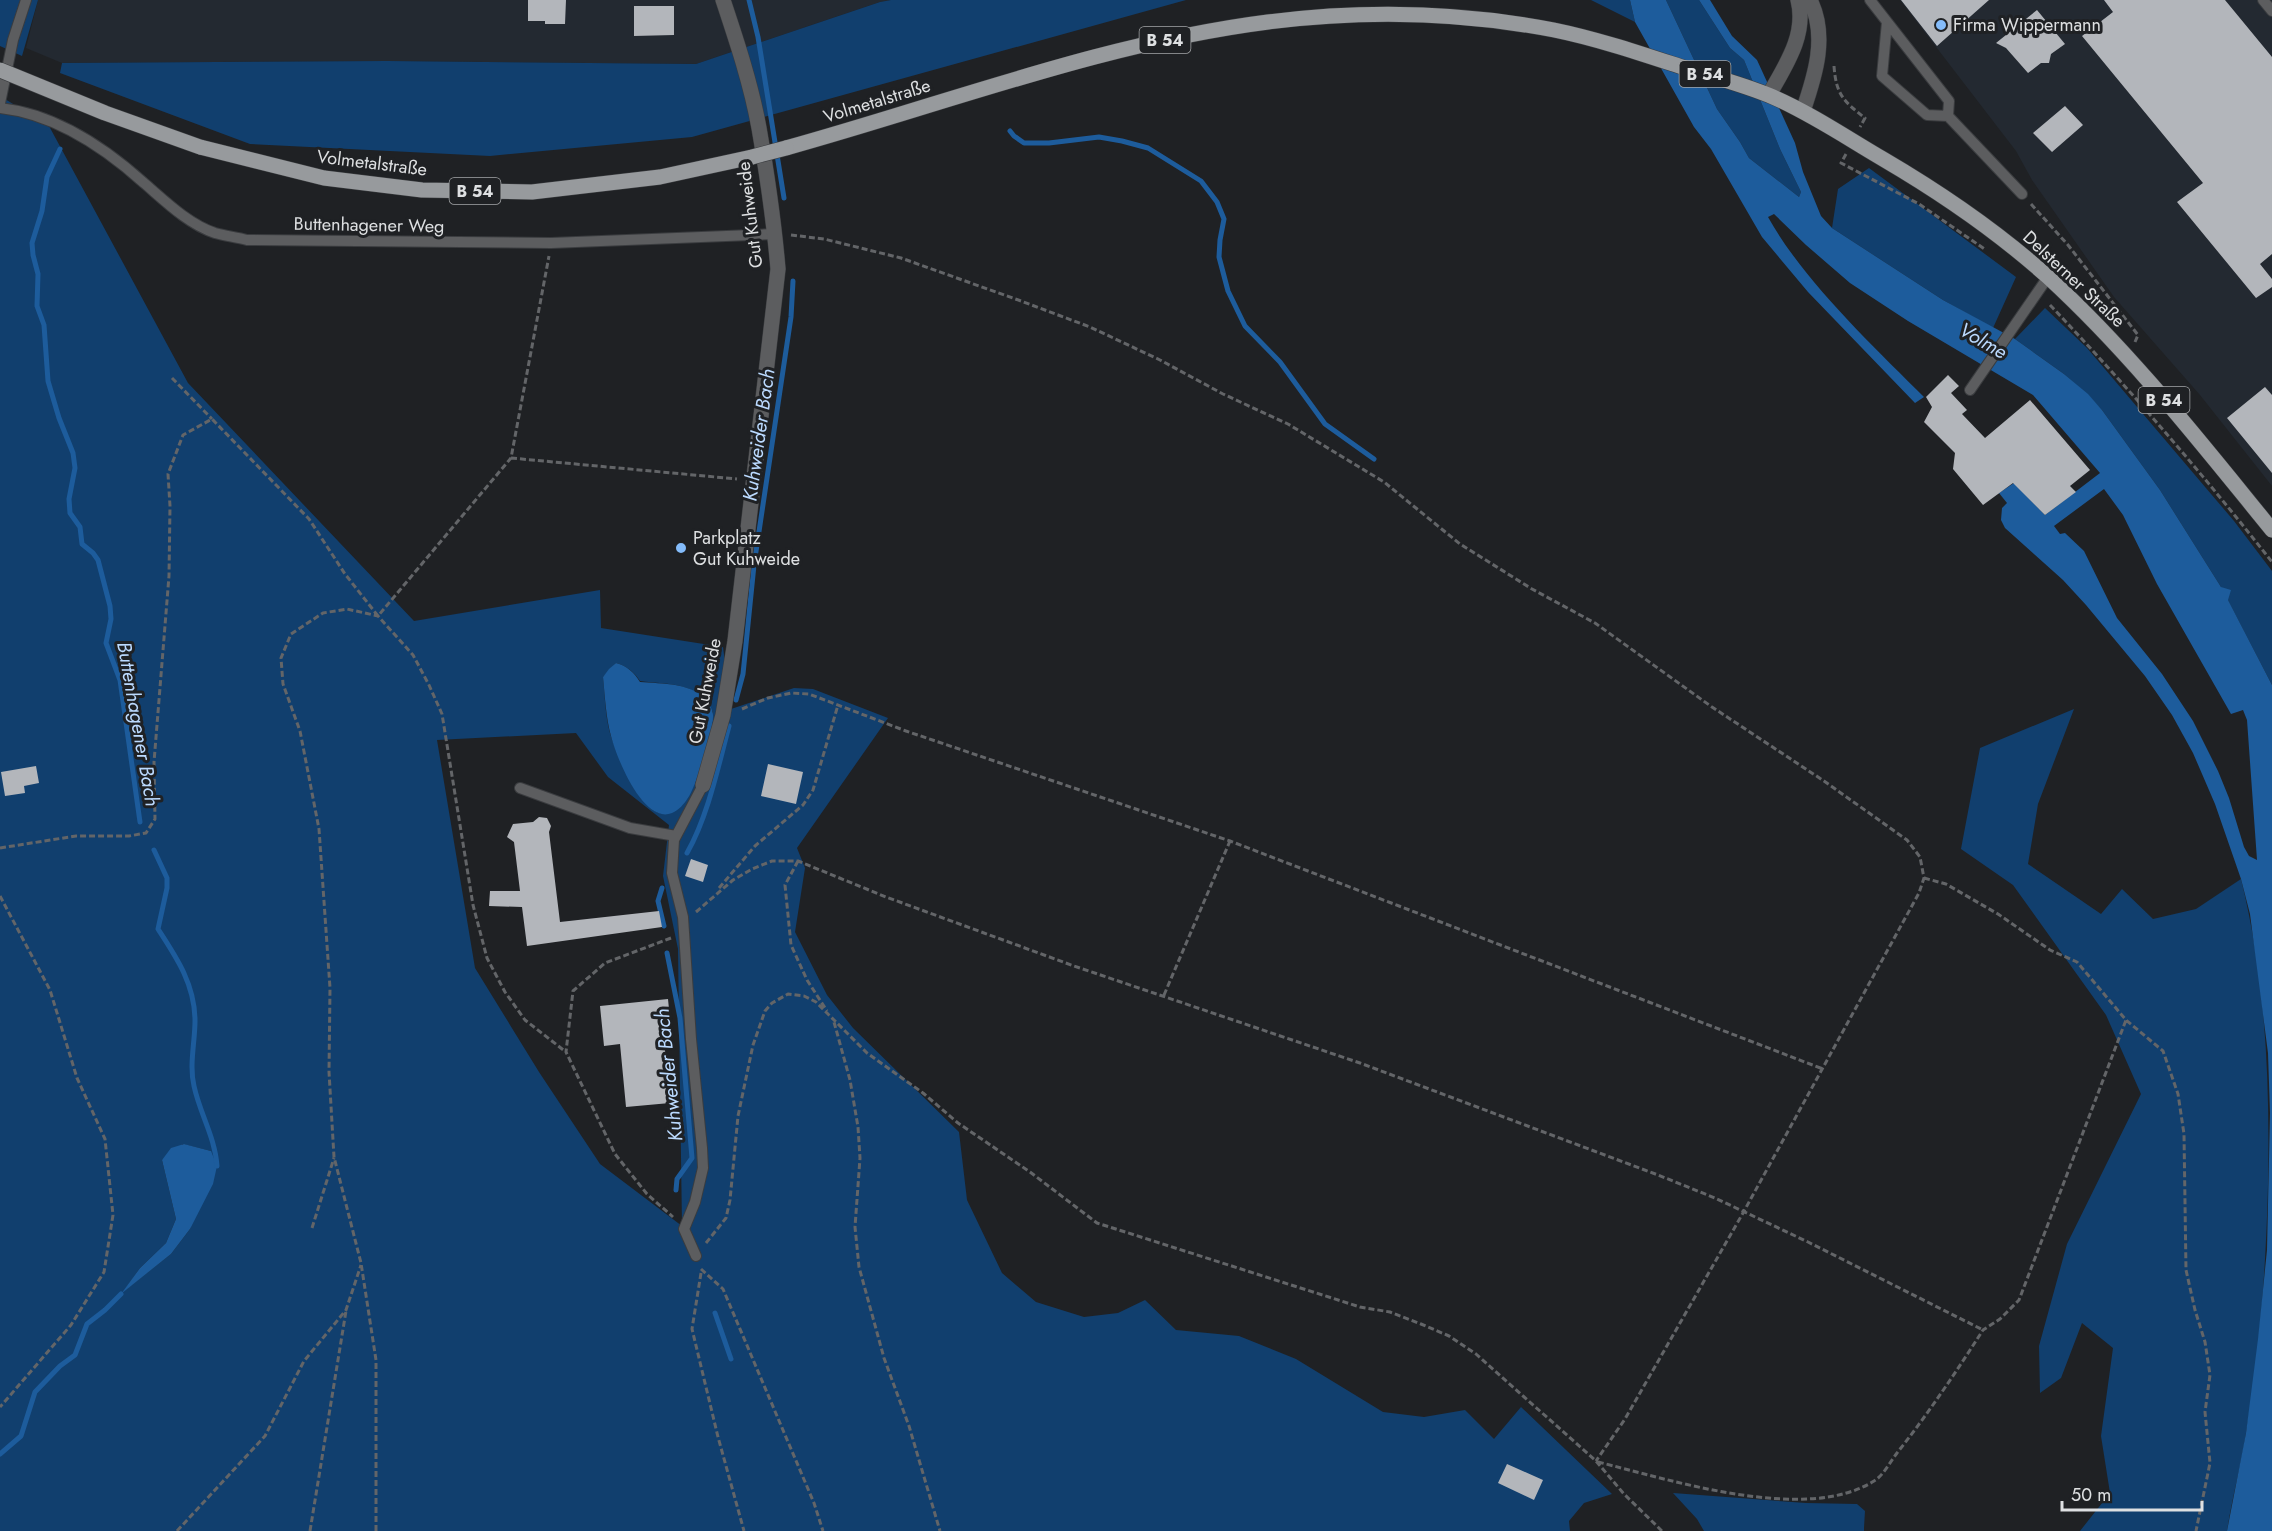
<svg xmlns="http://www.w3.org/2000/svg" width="2272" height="1531" viewBox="0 0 2272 1531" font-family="Jost,sans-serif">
<rect width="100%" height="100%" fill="#1f2124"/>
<path fill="#232931" d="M38 0H891L880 2 696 64 387 61 62 63 26 48Z
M1900 0H2272V486L2200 395 2114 297 2032 180 2016 151Z"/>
<path fill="#113f6e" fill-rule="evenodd" d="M0 0H38L22 56 0 46Z
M891 0H1186L692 137 490 156 250 144 60 73 62 63 387 61 696 64 880 2Z
M1591 0H1630L1635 22Z
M1666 0H1699L1730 48 1744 60 1780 149 1801 192 1799 197 1749 158 1740 142 1717 109Z
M0 96 49 126 188 383 414 621 600 590 601 628 723 647 731 709 794 688 813 689 888 718 797 848 805 868 795 932 827 995 853 1028 959 1132 967 1200 1002 1273 1036 1302 1084 1317 1118 1313 1145 1300 1176 1330 1239 1336 1296 1359 1383 1412 1424 1417 1465 1410 1494 1439 1521 1407 1612 1494 1584 1503 1569 1521 1570 1531H0ZM616 663C627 666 634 672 640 681 671 685 696 681 713 712L688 798C657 836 639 796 625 767 620 757 613 745 610 733 605 715 605 695 603 677ZM576 733 608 777 669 825 663 876 678 949 682 1226 600 1164 539 1072 475 968 437 740ZM183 1144 211 1151 190 1229 171 1254 123 1292 140 1268 166 1243 176 1219 162 1160Z
M1869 168 2016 277 1993 328 1943 300 1832 228 1838 189Z
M2045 308 2087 348 2234 521 2272 571V685L2221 587 2160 490 2102 410 2087 394 2064 374 2015 339Z
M2074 709 2038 804 2028 864 2101 914 2122 889 2153 919 2196 909 2241 879C2266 980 2270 1082 2268 1185 2266 1268 2260 1351 2246 1433 2241 1466 2232 1498 2227 1531H2080L2110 1493 2101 1436 2113 1348 2082 1323 2061 1378 2040 1393 2039 1346 2067 1244 2141 1094 2106 1015 2013 885 1961 849 1980 748Z
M1673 1493 1806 1503 1857 1504 1865 1511 1864 1528V1531H1704L1697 1519Z"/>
<path fill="#1d5c9c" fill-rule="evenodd" d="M1630 0H1666L1717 109 1740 142 1749 158 1799 197 1801 192 1780 149 1744 60 1730 48 1699 0H1710L1732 36 1757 60 1795 143 1803 172 1821 216 1832 228 1943 300 2015 339 2064 374 2088 394 2102 410 2160 490 2221 587 2231 590 2228 600 2272 685V1531H2227L2246 1433 2258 1339 2267 1250 2270 1113 2268 1053 2250 914 2241 879 2215 804 2193 753 2172 715 2145 676 2086 605 2063 580 2005 528 2001 520 2002 508 2007 503 1999 493 2014 483 2045 515 2100 473 2033 395 1908 321 1850 283 1806 245 1774 214 1768 217C1803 280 1872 345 1924 397L1915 403 1808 292 1762 237 1711 149 1694 127 1635 22ZM2104 489 2123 515 2157 584 2231 714 2243 710 2247 720 2257 860 2249 856 2244 847 2229 798 2218 771 2193 721 2162 674 2117 618 2084 551 2065 533 2060 534 2054 526Z
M616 663C627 666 634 672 640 682 662 684 693 682 708 702 710 706 713 710 713 715 714 730 697 784 688 798 684 804 679 810 672 813 643 825 616 756 611 736 606 718 605 697 603 677L609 669Z
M184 1144 211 1151 217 1166 213 1184 190 1229 171 1254 121 1294 140 1268 166 1243 176 1219 162 1160 171 1148Z"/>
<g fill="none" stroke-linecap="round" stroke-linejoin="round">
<path stroke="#1d5c9c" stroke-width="5" d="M749 0 758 37 784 198
M1010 131 1014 136 1024 143H1049L1099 137 1122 141 1148 148 1201 181 1217 202 1224 219 1220 240 1219 257 1228 291 1245 326 1280 362 1325 424 1374 459
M60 149 47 177 42 211 32 243 33 255 38 274 37 306 44 325 48 381 59 418 73 453 75 468 69 499 70 513 80 527 82 544 93 553 98 560 110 606 111 619 106 643 120 680 140 822
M736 700 743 674 754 565 791 317 793 281
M154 850 167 878V888L158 929C177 958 195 985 195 1021 195 1042 189 1065 194 1086 200 1114 215 1137 217 1166
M687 853C708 816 718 767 729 726
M662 888 658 901 664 926
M667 953 680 1018 692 1158 677 1179 676 1190
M715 1313 731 1359
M0 1454 21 1436 35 1392 60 1366 75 1355 87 1324 105 1310 121 1294"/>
</g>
<path fill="#b3b6bb" d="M528 0H566L565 24H545V21H528Z
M1901 0H1989L1937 46Z
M2104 0H2225L2272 57V254L2260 264 2272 279V287L2256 298 2177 202 2203 183 2082 36 2113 12Z
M634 6H674V35L634 36Z
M2037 10 2065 44 2051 54 2049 63H2041L2028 73 2006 48 1996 43Z
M2065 106 2083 125 2052 152 2033 133Z
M1948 375 1959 386 1951 393 1967 410 1962 414 1985 438 2030 400 2090 470 2070 486 2076 492 2045 515 2013 483 1983 505 1953 469 1955 453 1924 422 1932 407 1926 397Z
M2265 387 2272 395V473L2227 418Z
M768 764 803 772 796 804 761 796Z
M36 766 39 783 24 786 25 793 5 796 1 772Z
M539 817 547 818 551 826 549 832 560 922 659 911 662 927 527 946 522 907 489 906 490 891H520L514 842 507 837 513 824 533 822Z
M691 859 708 865 703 882 685 876Z
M668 999 672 1039 664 1040 670 1103 626 1107 620 1044 604 1046 600 1006Z
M1507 1464 1543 1480 1534 1500 1498 1483Z"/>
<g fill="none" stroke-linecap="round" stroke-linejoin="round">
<g stroke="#3a3c3f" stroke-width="12">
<path id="service" d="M1870 0 1949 101 1948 116 1927 115 1882 76 1887 22
M2263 0 2272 11
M0 103 13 40 26 0
M0 108C55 114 104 147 144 183 165 201 188 224 215 233 225 236 236 237 247 240L551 243 775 234
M1948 116 2022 194
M1970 390 2048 277
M520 788 630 828 676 836
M696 1256 684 1229 695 1202 703 1168 702 1148 691 1039 683 917 672 873 674 840 703 785"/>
</g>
<g stroke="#3a3c3f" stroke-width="16">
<path id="minor" d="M703 785 723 715 735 641 778 269C774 222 767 174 759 128 751 84 737 42 723 0"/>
</g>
<g stroke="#3a3c3f" stroke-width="16">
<path id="tertiary" d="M1769 95C1785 66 1807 35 1798 0
M1803 111C1815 76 1828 36 1810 0"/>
</g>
<g stroke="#3a3c3f" stroke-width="16">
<path id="primary" d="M200 147 324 178 422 190 532 192 660 177 752 157
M786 148C945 104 1103 43 1268 22 1362 10 1461 12 1554 30 1598 39 1642 54 1685 68 1714 77 1745 85 1773 97 1812 114 1847 138 1883 159 1941 193 1998 232 2048 277 2131 353 2201 443 2272 530"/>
</g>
<path stroke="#636568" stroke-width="3" stroke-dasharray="6 3" stroke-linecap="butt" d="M1834 66C1836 94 1843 101 1865 118L1860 127
M1846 154 1841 163 1919 204 1986 250
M2031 204 2068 245 2138 335 2135 342
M791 235 824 239 901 258 1021 301 1090 327 1160 360 1223 394 1288 424 1384 482 1460 544 1532 589 1595 623 1712 707 1824 781 1907 840 1920 857 1924 878 1919 893 1743 1213 1625 1419 1596 1461
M2050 305C2128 387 2202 473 2272 562
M172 378 212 419
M511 458 737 479
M742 709 768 698 791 693 809 694 906 731 1230 841 1823 1069
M0 848 76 836H129L146 833 155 819 154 762 169 576 170 506 168 474 183 435 212 419 309 519 345 574 378 616 511 458 549 256
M798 861 785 885 791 945 807 980 827 1011
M1924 878 1946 884 1998 914 2050 950 2077 962 2126 1020 2163 1051 2178 1094 2184 1134 2186 1270 2195 1310 2205 1342 2210 1375 2205 1412 2210 1463 2196 1531
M719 888 755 846 803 805 813 790 838 705
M0 896 50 990 77 1078 105 1139 113 1215 104 1272 71 1325 0 1407
M696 912 733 880 752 869 772 861H798L886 897 1074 966 1360 1063 1658 1175 1715 1198 1808 1242 1983 1330
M671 938 605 963 573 991 566 1052 615 1154 647 1194 673 1217
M1164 995 1230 841
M834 1022 850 1080 858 1127 860 1158 855 1227 859 1267 884 1358 909 1426 940 1531
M312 1228 334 1158
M706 1243 726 1218 730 1200 738 1116 753 1045 765 1011 772 1003 788 994 804 996 816 1002 867 1053 923 1093 958 1123 1030 1172 1097 1223 1360 1307 1390 1312 1421 1324 1449 1336 1476 1354 1596 1461 1624 1494 1662 1531
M701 1269 723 1289 814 1503 823 1531
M701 1273 692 1329 718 1437 744 1531
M1598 1462C1671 1480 1806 1524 1874 1481 1883 1476 1890 1462 1897 1453 1928 1414 1956 1372 1983 1330L2000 1319 2019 1300 2126 1020
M177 1531 265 1436 304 1361 346 1310 361 1265
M310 1531 346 1311
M376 1531V1360L361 1263 334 1157 329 1072 330 988 319 829 300 731 283 684 281 658 291 634 323 613 347 609 378 616 413 655 429 685 442 714 473 905 487 958 505 992 525 1020 566 1052"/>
<use href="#service" stroke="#5c5d5f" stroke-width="10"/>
<use href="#minor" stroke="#5c5d5f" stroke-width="15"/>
<use href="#tertiary" stroke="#5c5d5f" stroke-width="15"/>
<use href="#primary" stroke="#979a9d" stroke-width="15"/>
<g stroke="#3a3c3f" stroke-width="16" stroke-linecap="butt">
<path id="primary-bridge" d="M0 70 105 113 200 147
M752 157 786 148"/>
</g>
<use href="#primary-bridge" stroke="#979a9d" stroke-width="15"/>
</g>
<g fill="#84bcfb" stroke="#1f2124" stroke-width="2">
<circle cx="1941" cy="25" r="6"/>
<circle cx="681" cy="548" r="6"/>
</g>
<g text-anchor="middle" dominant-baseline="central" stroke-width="6" stroke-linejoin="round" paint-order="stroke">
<g fill="#1f2124" stroke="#a5a7a9" stroke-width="1.5">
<rect x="1139.5" y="27" width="51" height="26" rx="4.5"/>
<rect x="1679.5" y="61" width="51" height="26" rx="4.5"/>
<rect x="449.5" y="178" width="51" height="26" rx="4.5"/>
<rect x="2138.5" y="387" width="51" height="26" rx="4.5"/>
</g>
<g font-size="16" font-weight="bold" fill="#dee0e2">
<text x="1165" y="40">B 54</text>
<text x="1705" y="74">B 54</text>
<text x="475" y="191">B 54</text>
<text x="2164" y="400">B 54</text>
</g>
<g font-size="18" fill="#dee0e2" stroke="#1f2124" text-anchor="start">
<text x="1953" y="25">Firma Wippermann</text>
<text x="693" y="538">Parkplatz<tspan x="693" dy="21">Gut Kuhweide</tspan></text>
</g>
<g font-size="18" fill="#dee0e2" stroke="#1f2124">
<text transform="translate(877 101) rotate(-17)">Volmetalstraße</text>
<text transform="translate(372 163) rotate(7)">Volmetalstraße</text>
<text transform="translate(750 215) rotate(-97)">Gut Kuhweide</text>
<text transform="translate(369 225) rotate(1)">Buttenhagener Weg</text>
<text transform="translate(2074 279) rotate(43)">Delsterner Straße</text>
<text transform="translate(705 691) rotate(-79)">Gut Kuhweide</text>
</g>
<g font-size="20" font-style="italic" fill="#bbdaff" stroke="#1f2124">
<text transform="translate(1983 341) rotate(30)">Volme</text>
<text transform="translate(759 435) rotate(-82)">Kuhweider Bach</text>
<text transform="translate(138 724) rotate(80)">Buttenhagener Bach</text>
<text transform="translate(669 1075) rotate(-96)">Kuhweider Bach</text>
</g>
</g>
<path d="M2062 1501v9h140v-9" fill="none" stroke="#dee0e2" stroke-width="3"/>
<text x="2071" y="1501" font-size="18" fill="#dee0e2" stroke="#1f2124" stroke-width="4.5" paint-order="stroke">50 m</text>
</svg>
